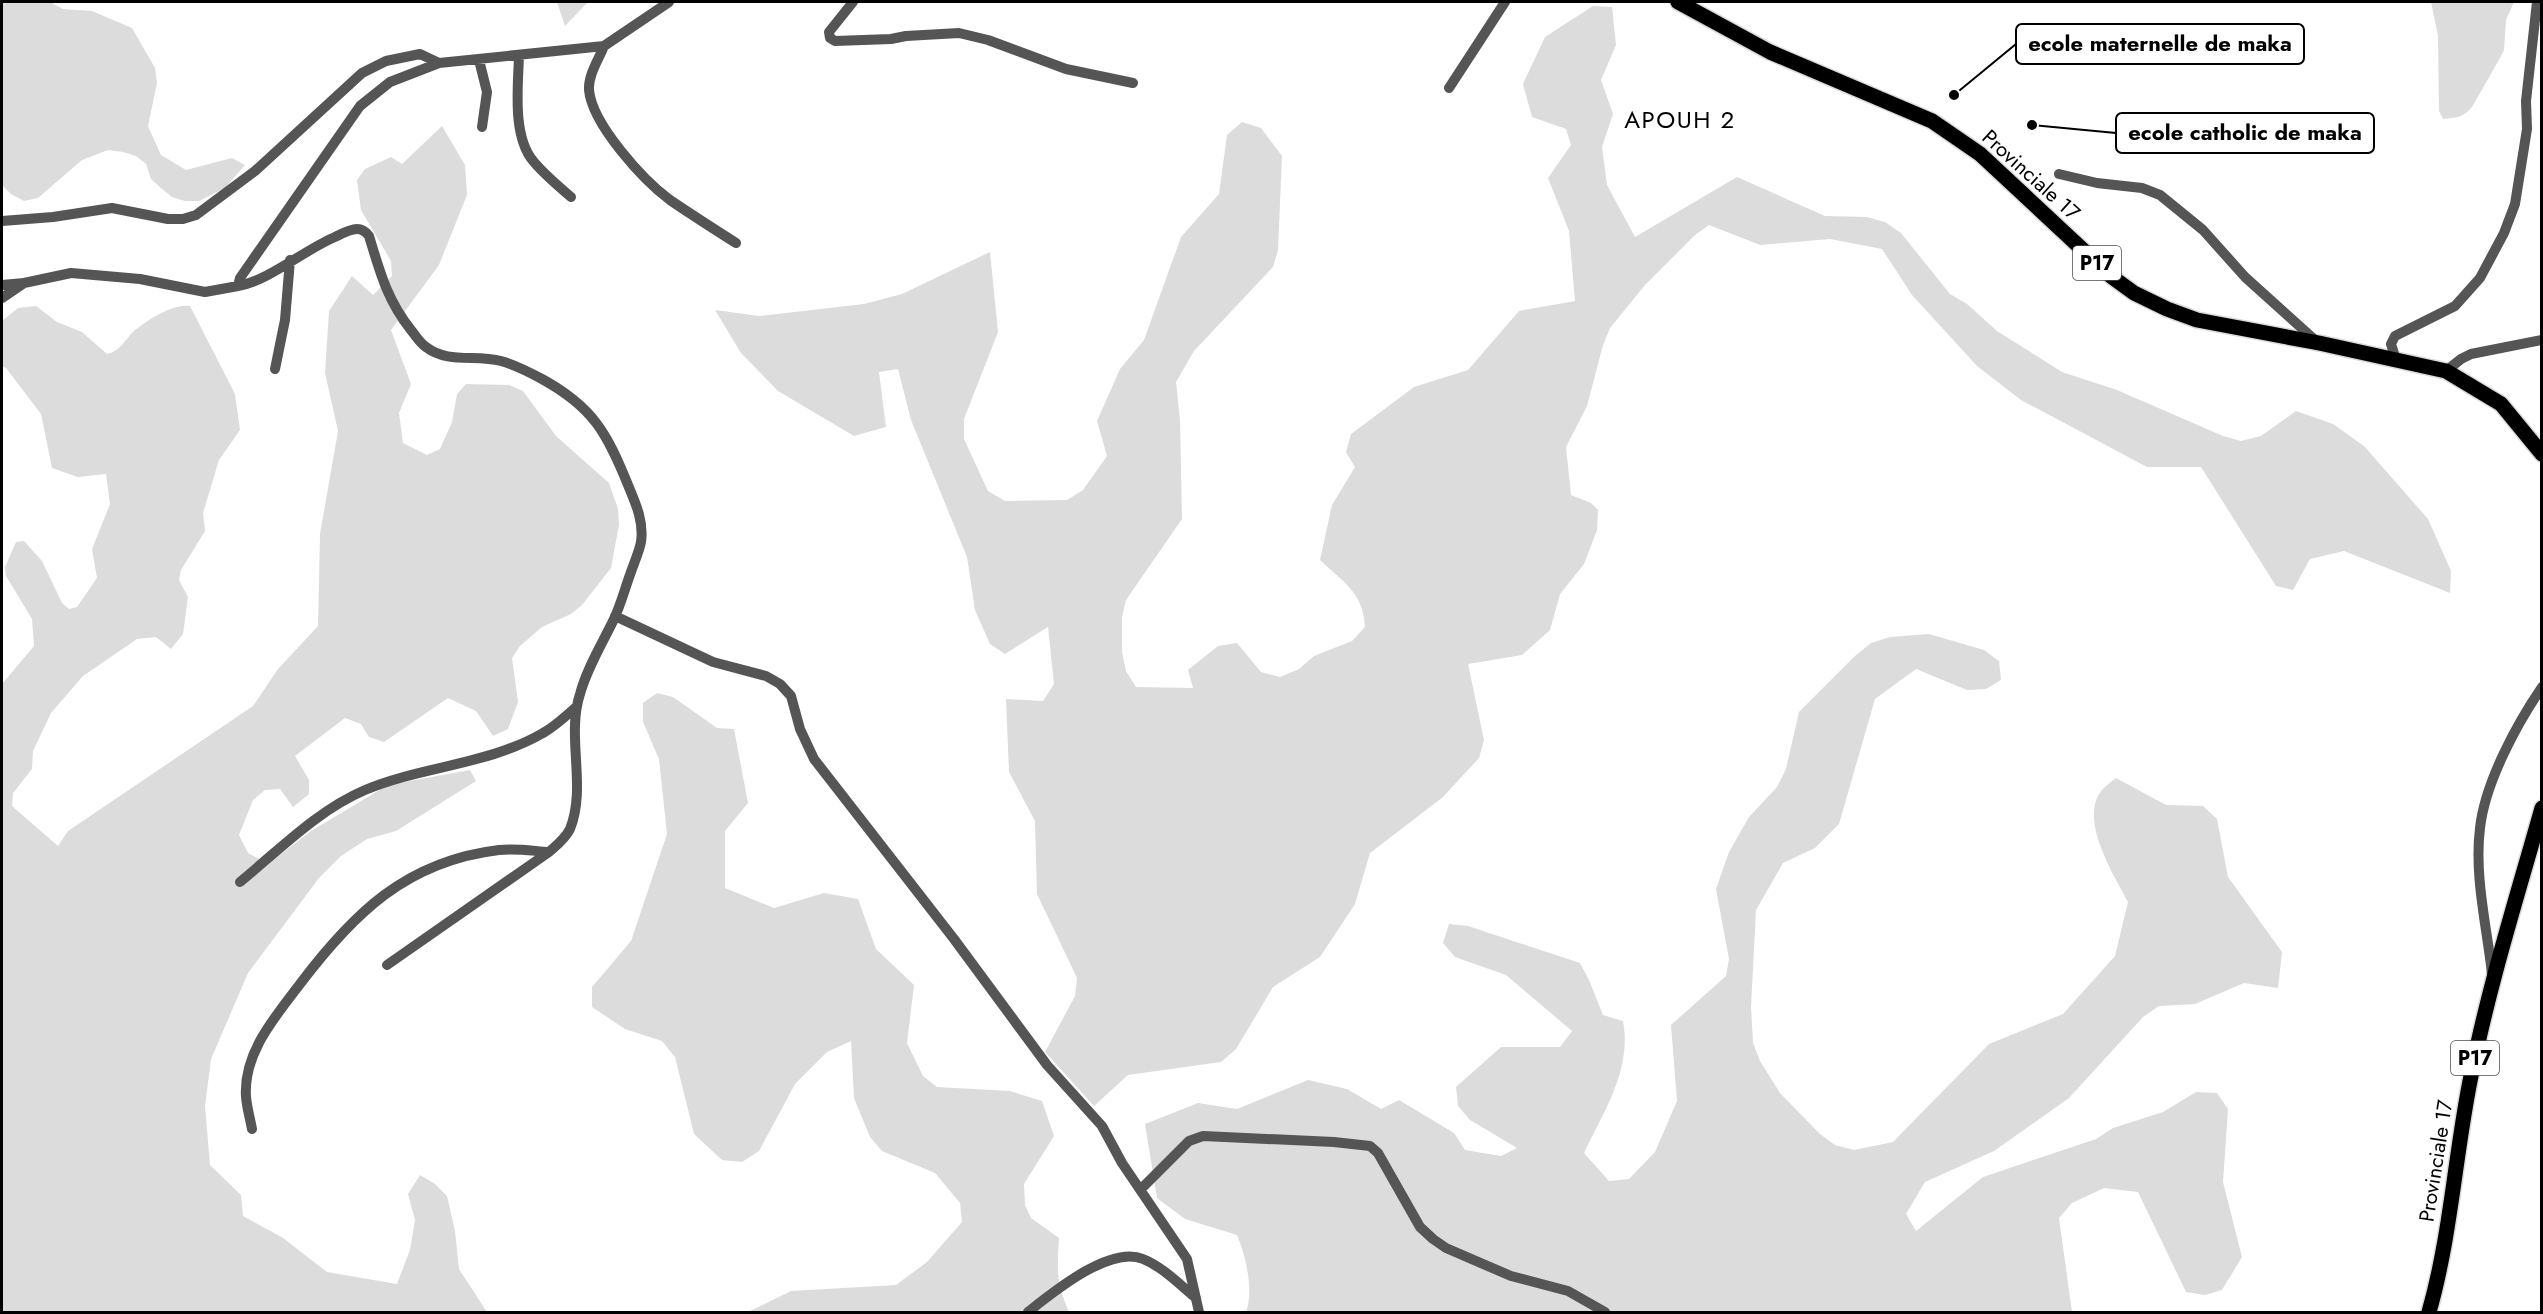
<svg xmlns="http://www.w3.org/2000/svg" width="2543" height="1314" viewBox="0 0 2543 1314" font-family="Jost,sans-serif">
<rect width="100%" height="100%" fill="#fff"/>
<path fill="#dcdcdc" d="M2 2H50L63 9 92 11 132 28 155 68 157 83 148 126 161 155 186 170 232 158 245 165 225 188 199 201H185L172 197 161 188 151 179 146 164 136 156 123 152 108 150 82 160 38 198 24 201 11 194 2 185Z
M557 2H588L565 26Z
M2431 2H2514L2506 20 2504 50 2500 58 2472 107C2464 117 2456 118 2443 119L2439 111 2438 36Z
M1593 6 1612 7 1616 45 1601 80 1613 114 1602 147 1607 185 1635 237 1737 177 1825 216 1867 217 1885 222 1901 233 1950 294 1967 304 1997 331 2062 372 2117 390 2223 436 2241 441 2261 436 2296 411 2333 424 2364 446 2428 519 2451 571 2450 593 2344 551 2310 559 2293 590 2276 586 2201 467H2147L2021 400 1977 366 1912 295 1882 249 1830 239 1760 245 1709 225 1695 235 1645 285 1610 328 1603 345 1587 406 1566 447 1571 495 1591 503 1598 510 1597 530 1584 564 1560 594 1550 630 1522 655 1468 664 1484 740 1479 758 1443 797 1370 853 1355 904 1320 957 1273 987 1236 1049 1221 1062 1128 1075 1094 1106 1045 1052 1075 996 1077 978 1037 894 1035 821 1009 772 1006 699 1043 701 1054 684 1048 627 1005 654 990 644 975 610 967 557 911 420 898 369 879 372 886 427 854 436 778 391 741 353 715 310 759 316 864 304 902 294 990 252 998 332 964 419V439L988 491 1005 501 1067 500 1083 490 1107 456 1097 421 1120 369 1144 340 1181 237 1219 194 1227 135 1242 122 1261 128 1282 156 1278 250 1273 267 1194 351 1176 382 1180 420 1182 519 1126 600 1122 617V652L1126 671 1136 687 1193 688 1188 670 1218 646 1237 643 1261 672 1280 677 1299 669 1314 656 1352 641 1365 627C1363 592 1344 583 1320 560L1332 505 1355 467 1346 452 1351 434 1414 387 1468 370 1519 311 1575 301 1569 231 1548 178 1571 145 1566 129 1532 117 1523 84 1545 37Z
M442 126 465 165 467 195 439 265 391 330 411 384 399 413 403 443 427 455 440 449 452 422 457 394 466 384 509 385 523 391 556 436 609 483 618 509 619 525 611 568 582 605 571 614 542 627 520 646 512 658 518 702 508 729 493 736 476 711 448 698 384 742 369 737 361 724 345 718 295 756 309 780V794L293 807 280 789 265 790 253 800 239 835 248 853 261 860 277 857 311 831 388 785 470 770 476 781 396 831 367 839 341 856 319 878 248 973 211 1059 205 1106 210 1165 241 1195 243 1216 283 1238 327 1272 397 1284 410 1250 415 1220 408 1194 420 1175 435 1184 447 1196 455 1231 459 1269 487 1312H2V684L34 646 32 619 6 576 5 567 16 542 24 541 42 561 62 603 69 609 77 607 97 578 92 549 110 504 106 474 78 477 52 468 41 414 6 368 2 366V321L18 308 36 306 57 322 82 332 107 354C121 351 125 339 135 330 148 320 173 303 190 306L235 394 240 430 219 460 203 513 205 531 181 570 179 580 188 597 183 634 171 649 156 637 137 639 83 676 51 713 33 751 32 769 13 793 12 806 58 846 68 831 253 706 278 669 318 626 320 534 338 431 325 373 329 311 352 276 373 295 392 276 391 261 361 210 357 180 365 169 391 157 402 164Z
M1929 634 1984 650 1999 661 2001 680 1986 689 1967 690 1916 669 1875 699 1839 824 1815 848 1783 863 1756 910 1751 1007 1753 1043 1760 1061 1780 1093 1820 1134 1835 1145 1854 1150 1893 1142 1989 1044 2063 1014 2115 956 2128 902C2114 875 2079 821 2101 791 2105 786 2111 782 2116 778L2166 805 2203 806 2217 819 2228 877 2282 952 2278 988 2244 983 2195 1004 2159 1006 2143 1017 2069 1098 1994 1151 1925 1182 1906 1214 1916 1231 1983 1177 2096 1139 2113 1128 2163 1112 2196 1092 2217 1093 2228 1109 2223 1182 2242 1257 2222 1290 2205 1295 2186 1292 2138 1192 2104 1188 2072 1203 2059 1218 2072 1312H1246C1254 1291 1246 1256 1237 1235L1185 1219 1157 1198 1145 1124 1198 1103 1237 1109 1308 1080 1347 1089 1381 1109 1399 1100 1454 1133 1465 1150 1501 1156 1517 1148 1470 1120 1458 1106 1456 1087 1501 1047H1560L1572 1031 1506 975 1455 957 1443 943 1449 924 1468 926 1580 963 1589 980 1603 1015 1623 1021C1632 1070 1604 1111 1584 1153L1609 1181 1629 1179 1655 1152 1677 1101 1671 1025 1726 976 1729 959 1716 889 1729 852 1749 817 1777 787 1786 769 1799 712 1855 656 1871 643 1890 637Z
M657 693 673 697 717 728 734 729 748 803 725 831V888L774 908 824 893 858 899 876 949 914 985 907 1043 923 1076 937 1087 1010 1091 1042 1101 1054 1136 1024 1184 1025 1205 1031 1218 1059 1238C1057 1270 1056 1282 1069 1312H1071H748L791 1291 896 1285 927 1262 962 1222 960 1203 935 1173 882 1151 870 1137 854 1098 851 1041 827 1052 795 1084 759 1151 742 1162 722 1160 694 1134 675 1057 662 1041 625 1029 592 1007V987L631 941 667 834 659 759 643 722V703Z"/>
<g fill="none" stroke-linecap="round" stroke-linejoin="round">
<g stroke="#dbdbdb" stroke-width="18">
<path id="primary" d="M1678 2 1770 52 1932 121 1980 154 2112 277 2134 293 2167 309 2197 320 2319 343 2446 371 2501 404 2542 454
M2429 1312C2451 1235 2455 1154 2471 1076 2489 985 2517 897 2542 808"/>
</g>
<path stroke="#555" stroke-width="10" d="M853 2 829 32 830 38 835 41 891 39 906 36 959 33 988 40 1066 69 1133 83
M604 46C599 59 588 75 589 90 592 124 643 180 670 200 692 215 714 229 736 243
M519 56C518 87 512 137 534 162 545 175 558 186 571 197
M479 60 487 92 482 127
M1449 88 1505 2
M2059 174 2097 183 2142 188 2160 195 2203 230 2245 277 2316 341
M2 221 53 217 112 208 168 219H183L196 215 255 171 362 73 386 61 420 54 439 63
M2 285 24 283
M2 298 24 283 71 273 140 279 205 292 238 286
M2396 360 2391 344 2395 336 2455 306 2480 278 2504 233 2515 204 2527 129 2526 101 2537 2
M275 369 285 320 290 260
M2446 371 2461 359 2471 354 2542 340
M615 616 713 662 766 676 780 684 791 696 800 729 814 759 954 939 1047 1065 1102 1126 1122 1163 1187 1259 1199 1312
M240 882C279 850 318 810 365 790 422 766 488 765 543 733 554 727 565 717 575 708
M387 965 549 852C557 845 565 839 570 829 587 786 566 737 580 694 587 668 602 644 614 619 621 604 625 588 631 572 634 563 639 552 641 542 644 522 636 504 628 485 607 433 593 407 542 379 529 372 516 365 501 361 476 354 448 364 426 347 420 343 416 336 411 330 387 300 380 272 369 236 366 232 362 229 357 229 350 229 341 234 335 237 304 250 268 281 238 286L240 278 360 106 390 82 439 63 604 46 669 2
M2492 974C2487 927 2474 876 2480 828 2485 783 2516 725 2542 687
M252 1129C250 1118 247 1108 246 1097 243 1053 275 1017 300 984 353 914 406 861 499 850 515 848 533 851 549 852
M1141 1189 1189 1141 1203 1136 1334 1142 1370 1146 1378 1153 1420 1227 1433 1239 1446 1248 1511 1276 1568 1291 1605 1312
M1028 1312C1052 1293 1110 1245 1143 1259 1163 1267 1180 1285 1196 1298"/>
<use href="#primary" stroke="#000" stroke-width="15"/>
</g>
<g text-anchor="middle" dominant-baseline="central" stroke-width="4.5" stroke-linejoin="round" paint-order="stroke">
<g fill="#fff" stroke="#4c4c4c" stroke-width="1.5">
<rect x="2073" y="246" width="48" height="34" rx="4.5"/>
<rect x="2451" y="1041" width="48" height="34" rx="4.5"/>
</g>
<g font-size="20" font-weight="bold" fill="#000">
<text x="2097" y="263">P17</text>
<text x="2475" y="1058">P17</text>
</g>
<g font-size="21" fill="#000" stroke="#fff">
<text transform="translate(2031 175) rotate(42)">Provinciale 17</text>
<text transform="translate(2436 1161) rotate(-81)">Provinciale 17</text>
</g>
<g font-size="24" letter-spacing="1.5" fill="#000" stroke="#fff">
<text x="1680" y="119">APOUH 2</text>
</g>
</g>
<path fill="none" stroke="#000" stroke-width="2" d="M1954 95L2016 44M2032 125L2116 133"/>
<g fill="#000" stroke="#fff" stroke-width="2">
<circle cx="1954" cy="95" r="6"/>
<circle cx="2032" cy="125" r="6"/>
</g>
<g fill="#fff" stroke="#000" stroke-width="2">
<rect x="2016" y="24" width="288" height="40" rx="6"/>
<rect x="2116" y="113" width="258" height="40" rx="6"/>
</g>
<g font-size="22" text-anchor="middle" font-weight="bold" fill="#000">
<text x="2160" y="51">ecole maternelle de maka</text>
<text x="2245" y="140">ecole catholic de maka</text>
</g>
<rect width="2543" height="1314" fill="none" stroke="#000000" stroke-width="6"/>
</svg>
